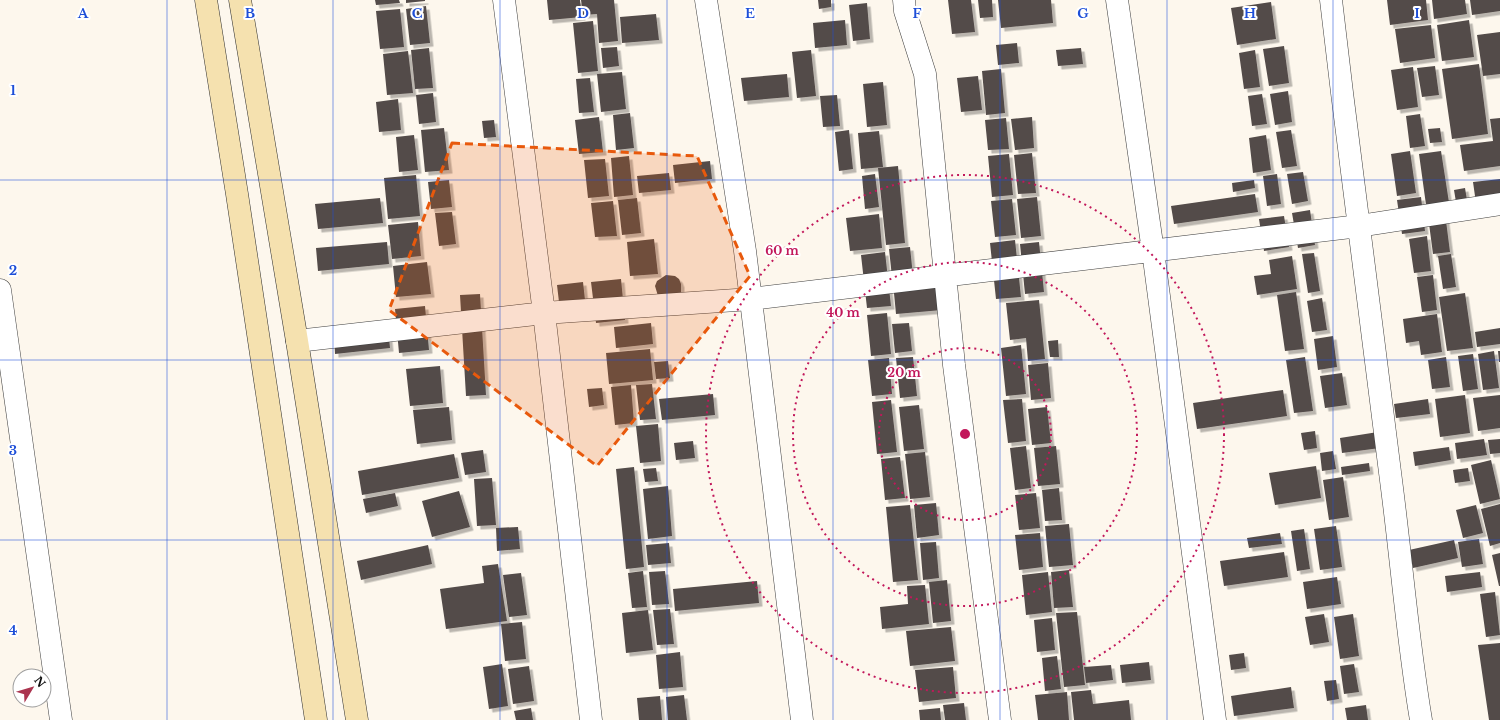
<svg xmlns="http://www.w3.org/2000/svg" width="1500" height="720" viewBox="0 0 1500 720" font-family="'Libre Baskerville',serif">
<defs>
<filter id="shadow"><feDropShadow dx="3.5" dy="3.5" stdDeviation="0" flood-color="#0004"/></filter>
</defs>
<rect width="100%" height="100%" fill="#fdf7ed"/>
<path fill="#534b49" filter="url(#shadow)" d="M375 0H399L400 3 376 5Z
M406 0H425V1L406 3Z
M547 0H580L582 17 549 20Z
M581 0H614L618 41 599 43 597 14 583 15Z
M818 0H831V7L819 9Z
M948 0H971L975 32 952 34Z
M978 0H992L993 17 980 18Z
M998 0H1051L1053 23 1001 28Z
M1387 0H1426L1428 20 1390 25Z
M1432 0H1465L1467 14 1434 19Z
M1470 0H1500V11L1472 15Z
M1271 2 1276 39 1237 45 1231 8Z
M867 3 870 39 853 41 849 5Z
M426 6 430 43 410 45 406 9Z
M400 9 404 47 380 49 376 11Z
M656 14 659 40 622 43 620 17Z
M845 20 847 45 815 48 813 23Z
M1469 20 1474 57 1442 61 1437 25Z
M593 21 598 71 578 73 573 23Z
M1431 25 1435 58 1400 63 1395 29Z
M1500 32V74L1483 76 1477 35Z
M1017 43 1019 63 998 65 996 45Z
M1284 46 1289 83 1269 86 1263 49Z
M617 47 619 66 603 68 601 48Z
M429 48 433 88 415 89 411 50Z
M1081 48 1083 64 1058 66 1056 50Z
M811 50 816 96 797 98 792 52Z
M1255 50 1260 87 1244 89 1239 53Z
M408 51 413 93 387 95 383 54Z
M1479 64 1488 134 1452 139 1442 69Z
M1435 66 1439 95 1422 97 1417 68Z
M1413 67 1418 107 1397 110 1391 70Z
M1001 69 1005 113 986 115 982 71Z
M622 72 626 109 601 112 597 74Z
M787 74 789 97 744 101 741 78Z
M978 76 982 110 961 112 957 78Z
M590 78 594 112 579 113 576 79Z
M883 82 887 125 867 127 863 84Z
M1288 91 1292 122 1275 125 1270 94Z
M433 93 436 122 419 124 416 95Z
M1262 94 1267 124 1252 126 1248 96Z
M837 95 840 126 823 127 820 96Z
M398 99 401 130 379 132 376 102Z
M630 113 634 148 616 150 613 115Z
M1420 114 1425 146 1410 148 1406 116Z
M599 117 603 152 579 154 575 120Z
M1032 117 1034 148 1015 150 1011 119Z
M1006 118 1009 149 988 150 985 120Z
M1500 118V166L1464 171 1460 145 1493 141 1490 119Z
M494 120 496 137 484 138 482 121Z
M444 128 449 170 425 172 421 130Z
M1440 128 1442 142 1430 143 1428 129Z
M849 130 853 169 839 171 835 132Z
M1291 130 1297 166 1282 168 1276 132Z
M879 131 883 167 861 169 858 133Z
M414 135 418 170 399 172 396 137Z
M1266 135 1271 170 1253 173 1249 138Z
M1410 151 1416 193 1397 196 1391 154Z
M1441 151 1450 209 1427 212 1419 154Z
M1032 153 1036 193 1018 194 1014 155Z
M1009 154 1013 195 992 197 988 156Z
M629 156 633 195 614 197 611 158Z
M605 159 609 196 588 198 584 160Z
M710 161 712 179 675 183 673 165Z
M898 166 905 243 886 245 878 168Z
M1303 172 1308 201 1292 204 1287 174Z
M669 173 671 190 639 193 637 176Z
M875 174 879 207 865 209 862 176Z
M1277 174 1281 204 1267 206 1263 176Z
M416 175 420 216 388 219 384 178Z
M1500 179V200L1476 203 1473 182Z
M449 180 452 207 431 209 428 182Z
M1254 180 1255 188 1233 192 1232 183Z
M1465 188 1468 206 1457 208 1454 190Z
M1255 194 1258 212 1174 224 1171 206Z
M1037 197 1041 236 1021 238 1017 199Z
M1421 197 1425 231 1402 234 1397 200Z
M380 198 383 223 318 229 315 204Z
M637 198 641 233 622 235 618 200Z
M1012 199 1016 235 995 237 991 201Z
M613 201 617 236 595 237 591 203Z
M1310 210 1315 245 1298 248 1292 213Z
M452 212 456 244 439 246 435 213Z
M1445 213 1450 252 1433 254 1428 216Z
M879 214 882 248 850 251 846 218Z
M1284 216 1289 247 1264 251 1259 219Z
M418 222 421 256 392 259 388 225Z
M1427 236 1431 271 1414 273 1409 239Z
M654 239 658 274 630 276 627 242Z
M1015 240 1021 297 996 299 990 243Z
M387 242 389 264 318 271 316 248Z
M1039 242 1044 292 1025 294 1020 244Z
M910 247 913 276 892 277 889 249Z
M885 252 891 306 867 308 861 255Z
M1314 253 1320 291 1308 293 1302 254Z
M1451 254 1456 287 1443 289 1438 256Z
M1292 256 1297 289 1257 295 1254 276 1271 274 1269 260Z
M427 262 431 294 396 297 393 266Z
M666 275 675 276 679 279 681 284V294L658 296 655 286 657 281Z
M1433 275 1437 310 1422 312 1417 277Z
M621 279 625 320 596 323 591 282Z
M938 279 942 310 896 314 893 283Z
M583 282 585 300 559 302 557 285Z
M1296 292 1304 349 1285 351 1277 295Z
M1465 293 1473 348 1447 351 1439 297Z
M480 294 486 395 466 396 460 295Z
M1322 298 1327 330 1312 332 1307 301Z
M1039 300 1045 359 1028 361 1026 338 1010 340 1006 303Z
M425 306 429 350 399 353 395 309Z
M887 313 891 354 871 356 867 315Z
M1437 314 1442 352 1421 355 1419 341 1406 343 1403 319Z
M651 323 653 344 616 348 614 327Z
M909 323 912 351 895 353 892 324Z
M388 328 390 348 335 354 334 333Z
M1500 328V344L1477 347 1475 332Z
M1333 336 1337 367 1318 370 1314 339Z
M1058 340 1059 357H1050L1048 341Z
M1021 345 1026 394 1006 396 1001 348Z
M650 349 653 380 609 384 606 353Z
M1494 351 1499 388 1483 390 1478 354Z
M1498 351H1500V362H1499Z
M1473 354 1478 389 1463 391 1458 356Z
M913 357 917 396 900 398 896 358Z
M1305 357 1313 411 1294 413 1286 360Z
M1446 357 1450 387 1432 389 1428 360Z
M889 358 892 394 872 396 868 360Z
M668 361 670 378 656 379 654 362Z
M1048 363 1051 398 1031 400 1028 365Z
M440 366 443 403 410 406 406 369Z
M1342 373 1347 405 1325 408 1320 376Z
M652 384 656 419 640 420 636 385Z
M631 385 634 423 615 425 611 387Z
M602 388 604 405 589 407 587 389Z
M1283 390 1287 416 1197 429 1193 403Z
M713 394 715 415 662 420 659 399Z
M1465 395 1470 433 1440 437 1435 399Z
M1500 395V428L1478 431 1473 398Z
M1022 399 1026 441 1008 443 1003 400Z
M1428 399 1430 414 1396 418 1394 404Z
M891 400 897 452 877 454 872 402Z
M919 405 924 449 904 451 899 407Z
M449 407 452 440 417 444 413 410Z
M1047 407 1051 443 1032 445 1028 409Z
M658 424 661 461 640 463 636 426Z
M1315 431 1317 448 1304 450 1301 433Z
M1378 432 1380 448 1342 453 1340 438Z
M1484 439 1487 455 1457 459 1455 443Z
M1500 439V453L1490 454 1488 440Z
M693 441 695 458 676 460 674 443Z
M1026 446 1031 488 1015 490 1010 448Z
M1056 446 1060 484 1038 486 1034 448Z
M1449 447 1451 460 1415 466 1413 452Z
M483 450 486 472 465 475 461 453Z
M1333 451 1336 469 1322 471 1320 453Z
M925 452 930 497 910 499 905 454Z
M454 454 459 478 362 495 358 471Z
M900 457 905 498 885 500 881 459Z
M1491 460 1500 499 1480 504 1471 465Z
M1369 463 1370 471 1342 475 1341 467Z
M1316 466 1321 498 1275 505 1269 473Z
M634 467 644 567 626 569 616 469Z
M656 468 658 481 645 482 643 469Z
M1468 468 1470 481 1455 483 1453 470Z
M1343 477 1349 517 1329 520 1323 480Z
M492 478 496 525 477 526 474 479Z
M668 486 672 536 648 539 643 489Z
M1059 488 1062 520 1045 521 1042 490Z
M459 491 470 527 432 537 422 501Z
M395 493 398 506 366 513 363 499Z
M1036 493 1040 528 1019 530 1015 495Z
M936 503 939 535 917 538 914 505Z
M1500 504V543L1490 546 1481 509Z
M910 505 918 580 893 582 886 507Z
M1476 505 1483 533 1463 538 1456 510Z
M1069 524 1073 565 1049 567 1045 526Z
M1336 526 1342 567 1320 570 1314 529Z
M518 527 520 549 497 551 496 528Z
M1304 529 1310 569 1297 571 1291 531Z
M1040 533 1043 567 1019 570 1015 535Z
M1280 533 1282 544 1249 548 1247 538Z
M1479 539 1483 564 1462 567 1458 542Z
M1454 540 1458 558 1413 568 1409 550Z
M936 542 939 578 923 580 920 543Z
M669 543 671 563 648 565 646 545Z
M428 545 432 564 361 580 357 561Z
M1284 552 1288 577 1224 586 1220 561Z
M1500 553V586H1499L1492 555Z
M498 564 507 621 446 629 440 589 484 583 482 566Z
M1069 570 1073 607 1054 608 1051 572Z
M643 571 647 607 632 608 628 573Z
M665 571 669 604 652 605 649 572Z
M1048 572 1052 612 1026 615 1022 575Z
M1480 572 1482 587 1447 592 1445 576Z
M521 573 527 615 509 617 503 575Z
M1337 577 1341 604 1307 609 1303 582Z
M947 580 951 621 933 623 929 582Z
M757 581 759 603 675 611 673 589Z
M925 585 929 624 882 629 880 607 908 604 907 586Z
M1495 592 1500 635 1486 637 1480 594Z
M670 609 674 644 657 645 653 610Z
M648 610 653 650 626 653 622 613Z
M1077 612 1085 685 1064 687 1056 613Z
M1324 614 1329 642 1310 645 1305 617Z
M1353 614 1359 656 1340 659 1334 617Z
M1052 618 1055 650 1037 652 1034 620Z
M522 622 526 659 505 661 501 624Z
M951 627 955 661 910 666 906 631Z
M1500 643V720H1489L1478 645Z
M680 652 683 687 659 689 656 655Z
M1244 653 1246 668 1231 670 1229 655Z
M1057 656 1061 689 1045 691 1042 658Z
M1149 662 1151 680 1122 683 1120 665Z
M502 664 508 706 489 709 483 667Z
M1354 664 1359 692 1344 694 1340 666Z
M1111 665 1113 680 1086 683 1084 667Z
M529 666 534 701 513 704 508 669Z
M953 667 956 698 919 702 915 670Z
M1336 680 1339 699 1327 701 1324 681Z
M1291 687 1294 708 1234 716 1231 696Z
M1091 690 1093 704 1129 700 1131 720H1074L1071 692Z
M1067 692 1069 720H1038L1035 695Z
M684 695 687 720H668L666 697Z
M660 696 662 720H639L637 698Z
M964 703 966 720H945L943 705Z
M1366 705 1368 720H1347L1345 708Z
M531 708 533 720H516L514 711Z
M940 708 941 720H920L919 710Z"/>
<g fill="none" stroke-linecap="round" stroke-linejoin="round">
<g stroke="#3f3f3f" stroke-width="23">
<path id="street" d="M504 0 544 313 591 720
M706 0 745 251 802 720
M904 0 905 11 925 74 954 365 1000 720
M1117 0 1153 251 1215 720
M1331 0C1350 163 1371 326 1392 488 1402 566 1408 643 1421 720
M0 290 61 720
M297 341 544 313 751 299 1359 226 1500 204"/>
</g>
<g stroke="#2e2e2e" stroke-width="23">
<path id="secondary" d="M206 0 237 194 316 720
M240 0 297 341 357 720"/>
</g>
<use href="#street" stroke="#fff" stroke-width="22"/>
<use href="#secondary" stroke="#f5e1af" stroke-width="22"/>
</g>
<path fill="#e8590c" fill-opacity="0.2" stroke="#e8590c" stroke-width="3" stroke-dasharray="8 5" stroke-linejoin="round" d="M452 143 697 156 750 276 597 466 389 310Z"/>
<path fill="none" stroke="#1d4ed8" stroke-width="1" stroke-opacity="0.55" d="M167 0V720M333 0V720M500 0V720M667 0V720M833 0V720M1000 0V720M1167 0V720M1333 0V720M0 180H1500M0 360H1500M0 540H1500"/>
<g fill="none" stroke="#c2185b" stroke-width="2" stroke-dasharray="2 4">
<circle cx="965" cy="434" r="86"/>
<circle cx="965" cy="434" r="172"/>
<circle cx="965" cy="434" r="259"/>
</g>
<g font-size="13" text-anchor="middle" font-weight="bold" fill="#1d4ed8" stroke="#fff" stroke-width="4" stroke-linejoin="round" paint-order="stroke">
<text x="83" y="18">A</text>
<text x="250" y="18">B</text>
<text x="417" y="18">C</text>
<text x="583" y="18">D</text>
<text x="750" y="18">E</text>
<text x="917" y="18">F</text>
<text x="1083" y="18">G</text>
<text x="1250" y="18">H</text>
<text x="1417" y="18">I</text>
<text x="13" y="95">1</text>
<text x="13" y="275">2</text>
<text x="13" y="455">3</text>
<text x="13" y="635">4</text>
</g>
<circle cx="965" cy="434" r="6" fill="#c2185b" stroke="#fff" stroke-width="2"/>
<g font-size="12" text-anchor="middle" font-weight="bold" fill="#c2185b" stroke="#fff" stroke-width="4" stroke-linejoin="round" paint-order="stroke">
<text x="782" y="255">60 m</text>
<text x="843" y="317">40 m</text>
<text x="904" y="377">20 m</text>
</g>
<g transform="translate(32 688) rotate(52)"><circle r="19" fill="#ffffff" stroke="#9e9e9e"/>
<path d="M0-3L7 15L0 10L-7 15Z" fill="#ab344f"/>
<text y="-6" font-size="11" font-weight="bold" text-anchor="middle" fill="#0c0c0c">N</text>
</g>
</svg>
